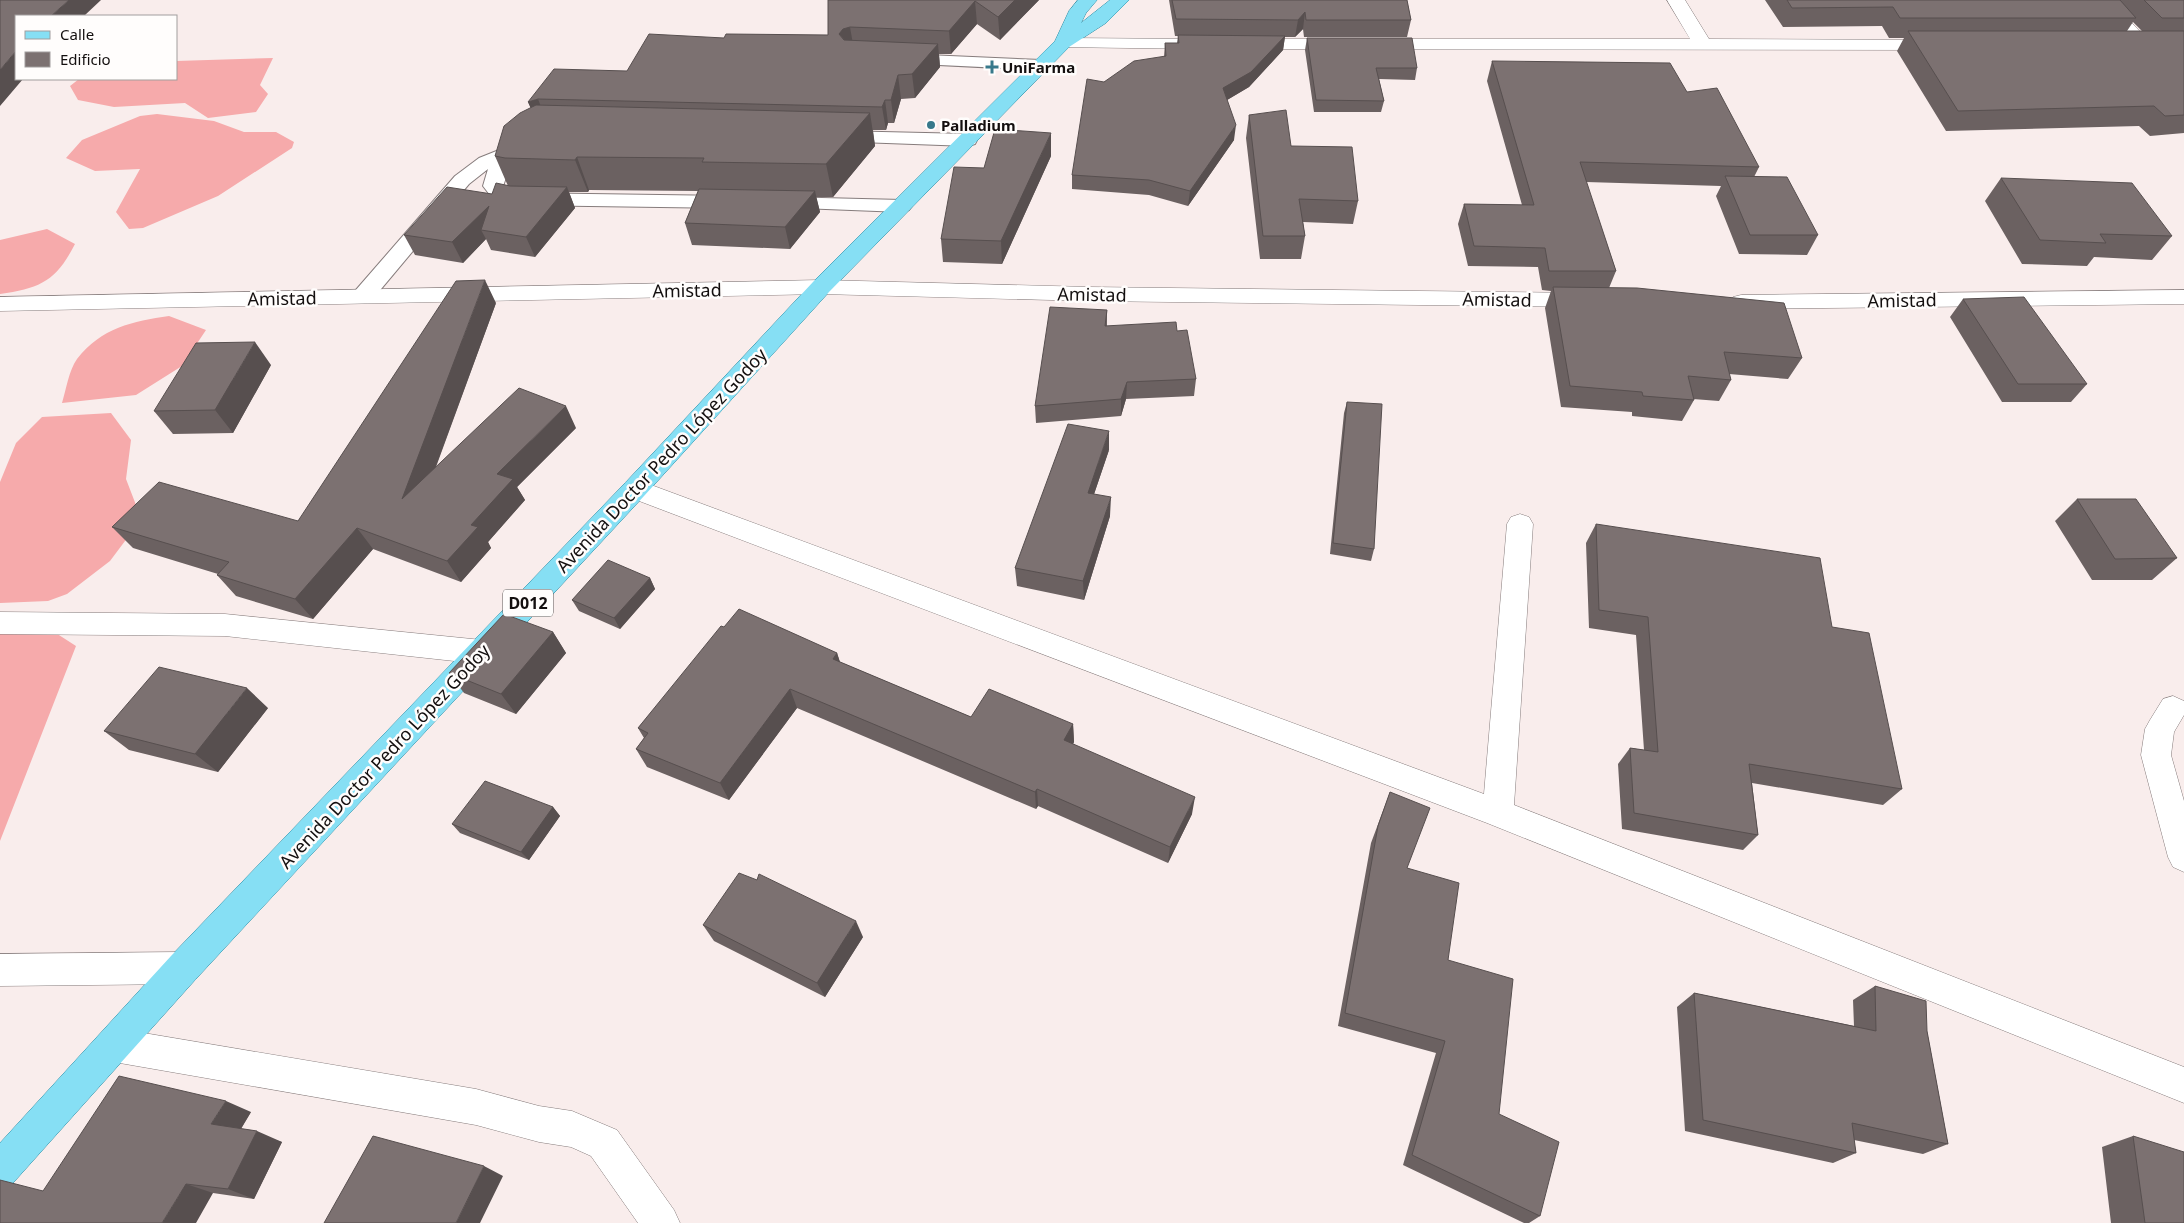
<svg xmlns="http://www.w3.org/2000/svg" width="2184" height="1223" viewBox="0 0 2184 1223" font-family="'Noto Sans',sans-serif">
<rect width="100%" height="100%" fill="#f9edec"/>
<path fill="#f6aaab" d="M273 58 260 85 268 94 256 112 208 118 185 103 114 107 78 100 70 86 79 79H176V61Z
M157 114 214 121 244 132H276L294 142 292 148 218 196 143 228 129 229 116 212 140 169 95 171 66 158 82 140 140 116Z
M47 229 75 244C56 281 41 288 0 294V240Z
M169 316 206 330 182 366 136 395 62 403C66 390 69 370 77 359 101 328 133 321 169 316Z
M111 413 131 440 126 479 136 505 128 537 110 561 67 594 48 601 0 603V482L16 443 42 417Z
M48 628 76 646 0 841V632Z"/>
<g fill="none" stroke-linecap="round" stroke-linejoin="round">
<g stroke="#867c7c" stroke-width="2">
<path id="service" d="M904 54 1041 60 1047 61 1050 65 1047 69 1041 70 898 63 895 59 898 55Z
M839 131 968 134 975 136 977 140 975 144 968 146 832 141 830 137 832 133Z
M523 135 530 137 532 141 511 164 503 186 507 190 519 193 730 196 737 198 740 202 737 206 730 208 519 205 493 199 483 186 488 169 469 184 371 301 363 303 355 301 352 296 355 291 455 176 479 158 504 148 516 137Z
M782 197 902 200 909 202 912 206 909 210 902 212 775 207 772 203 775 199Z"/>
</g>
<g stroke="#867c7c" stroke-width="1">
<path id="minor" d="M1667 0H1685L1709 39 1937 40 1943 41 1946 45 1943 49 1937 50 1247 49 1241 48 1238 44 1241 40 1247 39H1690Z
M2091 0H2110L2148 40 2151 44 2148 48H2136Z
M1063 38 1202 39 1208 40 1211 44 1208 48 1202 49 1057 47 1054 43 1057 39Z
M635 479 1484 794 1507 524 1511 517 1520 514 1529 517 1533 524 1514 805 2184 1067V1103L1487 823 626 496 622 489 626 482Z
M0 612 225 614 482 640 492 644 496 652 492 660 482 664 225 636 0 634Z
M2173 696 2184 701V715L2174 732 2171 755 2184 801V872L2173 867 2168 857 2141 755 2145 729 2150 720 2163 699Z
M183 952 195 956 200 968 195 980 183 984 0 986V954Z
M114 1028 476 1089 539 1106 572 1111 617 1130 674 1210 680 1223H638L591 1156 571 1147 539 1142 476 1125 114 1062 102 1057 97 1045 102 1033Z"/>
</g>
<g stroke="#867c7c" stroke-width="1">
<path id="tertiary" d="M821 280 1089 287 1586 293 1594 295 1597 300 1594 305 1586 307 1089 301 821 294 0 311V297Z
M2184 290V304L1741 309 1733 307 1730 302 1733 297 1741 295Z"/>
</g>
<g stroke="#2a889f" stroke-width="1">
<path id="primary" d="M1078 0H1097L1086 13 1081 23 1110 0H1129L1106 23 1069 47 829 292 644 496 195 980 13 1183 0 1188V1143L171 956 626 482 813 282 1055 41 1069 11Z"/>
</g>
<use href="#service" fill="#fff" fill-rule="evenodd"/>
<use href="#minor" fill="#fff" fill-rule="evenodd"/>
<use href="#tertiary" fill="#fff" fill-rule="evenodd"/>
<use href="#primary" fill="#86dff4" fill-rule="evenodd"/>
</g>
<path fill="#6b6161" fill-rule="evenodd" d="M828 0H1039L1000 40 977 24 951 54H939L940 67 915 98 901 99 894 123H888L886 130H873L875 146 833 197H816L820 212 790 249 692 245 685 223 698 191 589 190 588 192H569L575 208 535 257 491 250 486 239 463 263 415 255 404 235 492 194 508 186 495 156 531 108 528 102 627 71 724 38 828 35Z
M1169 0H1407L1411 20 1407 37H1304L1303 29 1295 37H1285L1283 50 1249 87 1227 100 1234 140 1188 206 1149 195 1072 189V175L1104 82 1164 57 1165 43H1177L1178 36H1175Z
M1765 0H2184V133L2150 136 2139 126 1946 131 1897 51 1904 38H1889L1882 26 1783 27ZM2133 22 2142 31H2127Z
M1307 38 1417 68 1415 80 1379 79 1384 101 1381 112H1314L1305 50Z
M1492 61 1687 92 1759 167 1754 177 1818 235 1807 255 1739 254 1716 196 1721 186 1586 182 1616 271 1609 288 1802 358 1788 379 1729 374 1731 380 1719 401 1693 399 1694 400 1682 421 1632 416V412L1561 407 1545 308 1551 291 1542 290 1538 267 1468 266 1458 224 1464 204 1522 205 1487 81Z
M1249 115 1291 146 1358 201 1353 224 1303 222 1305 236 1301 259H1260L1246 138Z
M1051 156 1002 264 943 262 941 239 984 168Z
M2001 178 2172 236 2152 260 2094 257 2087 266 2022 264 1985 201Z
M1963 299 2087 384 2071 402H2002L1950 317Z
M496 303 436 467 576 428 517 487 525 500 488 542 491 548 461 582 373 549 313 619 236 596 217 575 218 574 133 548 112 527 298 521Z
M1107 310V326L1177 331 1196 379 1194 396 1126 399 1121 416 1036 423 1035 406Z
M271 365 233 433 173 434 154 411Z
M1347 402 1374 549 1371 561 1330 554 1344 413Z
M1109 450 1094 494 1110 516 1084 600 1017 586 1015 568Z
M2077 499 2177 558 2152 580H2092L2055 521Z
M1596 524 1832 627 1902 789 1883 805 1752 783 1758 835 1743 850 1622 829 1618 764 1630 748 1644 750 1636 635 1589 628 1586 543Z
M650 578 655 589 620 629 579 611 572 600Z
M724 627 837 653 840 662 971 717 1073 724 1074 742 1073 744 1192 814 1168 863 1038 806 1036 809 797 708 729 800 647 767 636 749 644 738 638 728Z
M553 632 566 653 516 714 464 693 449 673Z
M268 708 218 772 129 750 104 731Z
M1390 792 1407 868 1448 960 1499 1114 1540 1216 1529 1223H1524L1403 1165 1436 1053 1338 1026 1371 843Z
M553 807 560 816 529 860 460 833 452 824Z
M703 925 863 937 825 997 714 941Z
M1875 986 1927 1031 1948 1144 1923 1154 1854 1140 1856 1153 1833 1163 1685 1131 1677 1007 1694 993 1854 1026 1853 1000Z
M251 1112 241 1129 282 1142 254 1199 213 1193 43 1191Z
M2133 1136 2184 1223H2111L2102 1147Z"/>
<path fill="#574f4f" d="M69 0H101L84 16H51Z
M1015 0H1039L1000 40 998 17Z
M975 1 977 24 951 54 949 31Z
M1305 12 1303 29 1295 37 1298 20Z
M850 27 854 50 839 34 843 29Z
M1285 36 1283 50 1249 87 1222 103 1223 88Z
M938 44 940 67 915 98 912 74Z
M16 51V79H23L0 106V70Z
M898 75 901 99 894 123 891 100Z
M538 99 547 122 538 125 528 102Z
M885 100 888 123 886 130 882 107Z
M870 113 875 146 833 197 826 164Z
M1236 125 1234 140 1188 206 1190 191Z
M1051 133V156L1002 264 1001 241Z
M577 157 589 190 588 192 575 160Z
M567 187 575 208 535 257 526 237Z
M815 191 820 212 790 249 785 227Z
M489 206 481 230 486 239 463 263 452 242Z
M485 280 496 303 416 520 402 499Z
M255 342 271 365 233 433 215 410Z
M1127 382 1126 399 1121 416V399Z
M566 406 576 428 517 487 525 500 488 542 491 548 461 582 447 561 471 525 497 474Z
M1109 431V450L1088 512V493Z
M1111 497 1110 516 1084 600 1083 581Z
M357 528 373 549 313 619 295 599Z
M650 578 655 589 620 629 614 618Z
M553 632 566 653 516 714 501 694Z
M837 653 843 672 833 659Z
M247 688 268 708 218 772 195 754Z
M790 689 797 708 729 800 720 783Z
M1073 724 1074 742 1065 758 1064 740Z
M1037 789 1038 806 1036 809 1035 792Z
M1195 797 1192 814 1168 863 1170 847Z
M553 807 560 816 529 860 521 852Z
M856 921 863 937 825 997 817 983Z
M226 1101 251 1112 237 1135 211 1124Z
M257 1131 282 1142 254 1199 228 1189Z
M484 1166 503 1176 480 1223H456Z
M186 1184 213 1193 196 1223H162Z"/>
<path fill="#7c7171" stroke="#574f4f" d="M0 0H69L51 16H16V51L0 70Z
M828 0H1015L998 17 975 1 949 31 850 27 843 29 839 34 844 40 938 44 912 74 898 75 891 100H885L882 107 538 99 528 102 554 69 627 71 649 34 724 38 726 34 828 35Z
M1172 0H1407L1411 20H1306L1305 12 1298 20 1176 19Z
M1787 0H2120L2136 18H1900L1893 7 1792 8Z
M2144 0H2184V18H2162Z
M1908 31H2184V115L2165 116 2154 106 1958 111Z
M1178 35 1285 36 1251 72 1223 88 1236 125 1190 191 1149 180 1072 175 1087 79 1104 82 1134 61 1166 56 1165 43H1179Z
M1307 38H1412L1417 68H1376L1384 101 1316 100Z
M1492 61 1670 63 1687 92 1717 88 1759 167 1580 162 1616 271H1549L1545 248 1474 246 1464 204 1534 205Z
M536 105 870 113 826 164 702 162 704 158 577 157 575 160 505 158 495 156 504 126 520 113Z
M1286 110 1291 146 1352 147 1358 201 1299 199 1305 236H1263L1249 115Z
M995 129 1051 133 1001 241 941 239 954 167 984 168Z
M1725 176 1787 177 1818 235H1750Z
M2001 178 2132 183 2172 236 2100 234 2106 243 2040 240Z
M496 183 510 186 567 187 526 237 481 230 489 206 452 242 404 235 447 187 492 194Z
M699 189 815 191 785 227 685 223Z
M485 280 402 499 519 388 566 406 497 474 513 479 471 525 478 527 447 561 357 528 295 599 217 575 229 562 112 527 159 482 298 521 456 281Z
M1553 287 1637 288 1784 303 1802 358 1724 352 1731 380 1688 376 1694 400 1643 396 1642 392 1570 386Z
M2024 297 2087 384H2018L1963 299Z
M1050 307 1107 310 1105 326 1176 322 1177 331 1187 330 1196 379 1127 382 1121 399 1035 406Z
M255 342 215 410 154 411 196 343Z
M1347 402 1382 404 1374 549 1333 543Z
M1068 424 1109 431 1088 493 1111 497 1083 581 1015 568Z
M2077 499H2136L2177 558 2115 559Z
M1596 524 1820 558 1832 627 1869 633 1902 789 1749 764 1758 835 1634 813 1630 748 1658 752 1648 617 1599 610Z
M608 560 650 578 614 618 572 600Z
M739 609 837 653 833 659 971 717 989 689 1073 724 1064 740 1195 797 1170 847 1037 789 1035 792 790 689 720 783 636 749 648 733 638 728 721 626 724 627Z
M504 614 553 632 501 694 449 673Z
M159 667 247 688 195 754 104 731Z
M485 781 553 807 521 852 452 824Z
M1390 792 1430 808 1407 868 1459 883 1448 960 1513 979 1499 1114 1559 1142 1540 1216 1412 1155 1445 1041 1345 1013 1378 826Z
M739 873 757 880 759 874 856 921 817 983 703 925Z
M1875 986 1926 1001 1927 1031 1948 1144 1852 1123 1856 1153 1703 1120 1694 993 1876 1031Z
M119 1076 226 1101 211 1124 257 1131 228 1189 186 1184 162 1223H0V1180L43 1191Z
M373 1136 484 1166 456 1223H324Z
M2133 1136 2184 1152V1223H2145Z"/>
<g fill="#37798b" stroke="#fffdfc" stroke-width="2">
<path d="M989.5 59.5h5v5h5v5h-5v5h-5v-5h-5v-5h5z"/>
<circle cx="931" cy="125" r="5"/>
</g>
<g text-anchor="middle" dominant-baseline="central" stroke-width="5" stroke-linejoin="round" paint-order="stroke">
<g font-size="15" font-weight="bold" fill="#130f0f" stroke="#fffdfc" text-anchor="start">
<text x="1002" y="67">UniFarma</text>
<text x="941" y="125">Palladium</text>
</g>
<rect fill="#fffdfc" stroke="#5a5656" stroke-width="1" x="503" y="589.5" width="50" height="27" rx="4"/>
<g font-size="16" font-weight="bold" fill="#130f0f">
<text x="528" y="603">D012</text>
</g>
<g font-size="18" fill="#130f0f" stroke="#fffdfc">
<text transform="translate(687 290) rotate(-1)">Amistad</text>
<text transform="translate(1092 294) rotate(1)">Amistad</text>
<text transform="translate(282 298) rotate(-1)">Amistad</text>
<text transform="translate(1497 299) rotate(1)">Amistad</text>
<text transform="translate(1902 300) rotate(-1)">Amistad</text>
<text transform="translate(661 460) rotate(-47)">Avenida Doctor Pedro López Godoy</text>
<text transform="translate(384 756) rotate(-47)">Avenida Doctor Pedro López Godoy</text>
</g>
</g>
<rect x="15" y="15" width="162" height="65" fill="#fffdfc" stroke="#a19e9d"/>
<rect x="25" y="31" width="25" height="8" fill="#86dff4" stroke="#a19e9d"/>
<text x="60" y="40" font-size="15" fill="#130f0f">Calle</text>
<rect x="25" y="52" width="25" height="15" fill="#7c7171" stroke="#a19e9d"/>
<text x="60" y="65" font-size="15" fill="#130f0f">Edificio</text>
</svg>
